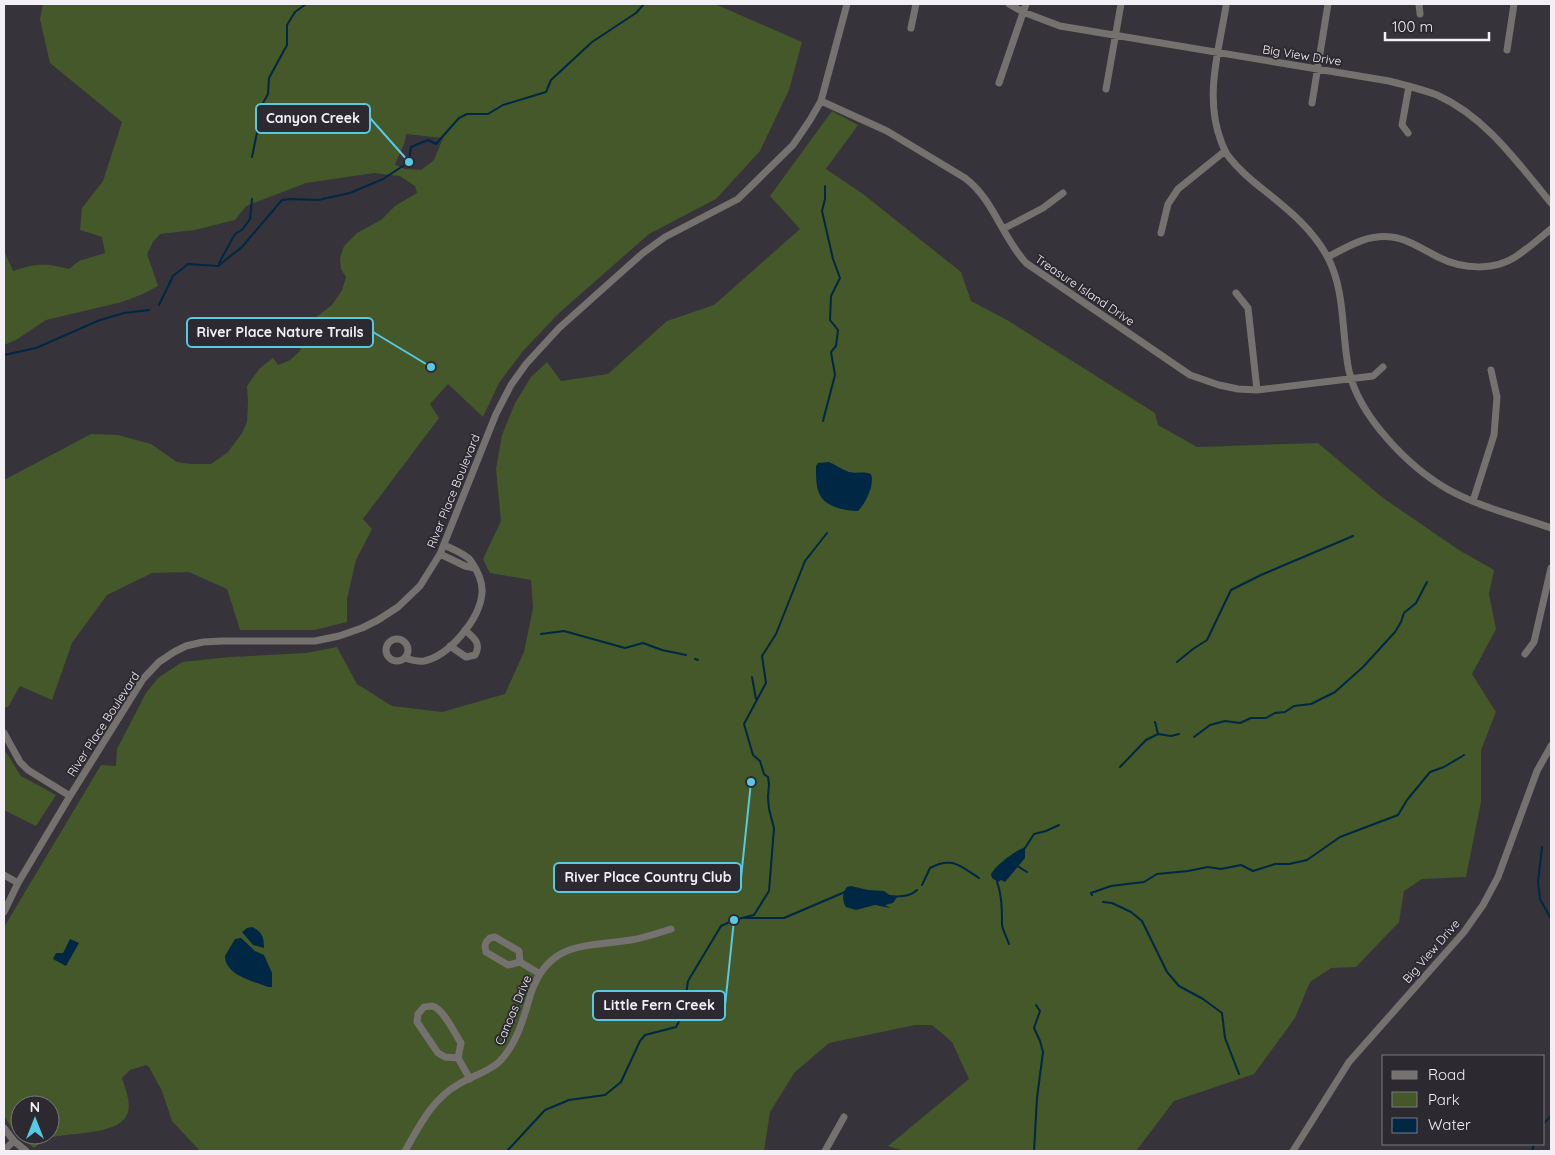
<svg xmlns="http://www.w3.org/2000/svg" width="1555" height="1155" viewBox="0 0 1555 1155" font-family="Quicksand,sans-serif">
<rect width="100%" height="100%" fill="#36333b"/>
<path fill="#445829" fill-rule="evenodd" d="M43 4H715L802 42 789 90 760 151 716 199 649 234 559 313 523 351 499 383 483 417 448 384 430 404 439 418 363 519 372 529 356 560 347 599V622L315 630H240L227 589 189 572 152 573 107 595 72 643 52 700 20 686 8 707H4V480L91 434 118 435 151 444 177 462 190 464H211L228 452 242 433 247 422 248 402 247 386 260 368 273 358 278 365 290 360 299 352 307 337 311 321 332 305 342 290 346 277 341 269 340 258 344 246 357 233 381 220 395 206 417 193 415 186 400 176 374 173 306 183 246 206 235 220 195 230 160 234 153 242 147 254 158 286 143 294 122 302 46 320 16 340 4 345V251L13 271C36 263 46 263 69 269L79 261 105 253 102 237 80 230 82 208 103 181 122 122 50 63 40 19ZM406 134 443 138 434 160 421 170 405 169 395 165C399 153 405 147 406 134Z
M832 111 858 125 826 169 863 194 961 272 971 301 1007 320 1155 413 1158 425 1197 447 1318 443 1383 498 1459 550 1494 570 1489 594 1496 629 1472 674 1496 712 1481 750V802L1466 877 1422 879 1404 891 1399 922 1356 967 1331 968 1310 982 1295 1018 1254 1074 1174 1101 1136 1151H905L888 1146 969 1079 952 1042 932 1025H915L829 1043 795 1072 770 1112 764 1151H200L172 1121 162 1091 149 1067 146 1065 130 1070 122 1078C125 1088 131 1102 128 1112 121 1137 67 1131 47 1139 42 1141 38 1145 34 1148L14 1131 4 1116V927L101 765 116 766 117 749 146 693 158 678 182 662 230 657 306 653 337 647 357 684 392 706 442 712 505 694 524 652 533 608 531 580 490 573 483 559 501 521 496 469 502 435 515 403 531 377 547 362 561 381 608 374 667 321 714 305 800 229 770 196ZM20 1105H50V1135H20Z
M4 749 21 776 56 795 36 826 4 810Z"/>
<path fill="#002744" d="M829 462C836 465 843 470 849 472 857 474 863 471 871 474 875 484 866 503 858 511 851 511 845 510 838 508 816 501 816 487 816 466L818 463Z
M1025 847V858L1005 882 1001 880 998 882 992 878 991 874C997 864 1015 851 1025 847Z
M851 886 868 890 884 891 891 896 897 897 893 903 885 905 890 908 875 905 856 910 846 907C842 901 842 893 847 887Z
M252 927C262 931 264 937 264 948L253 945 242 932 247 928Z
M241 938 255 951 264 955 272 973V987H268C253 981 225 975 225 956L235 939Z
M70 939 79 943 66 966 53 959 56 953H63Z"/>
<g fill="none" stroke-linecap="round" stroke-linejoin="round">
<path stroke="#002744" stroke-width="2" d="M252 157 263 103 268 94 269 78 287 45V25L295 12 306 4
M219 263 235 234 242 230 250 219 252 199
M159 305 173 276 188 264 218 266 242 247 282 200 292 199 318 200 350 193 383 179 409 162 411 147 428 140 436 144 459 118 467 114H488L503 105 546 92 551 80 592 42 636 13 644 4
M4 355 36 348 100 320 124 313 149 310
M823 421 835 375 831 352 836 346 838 330 830 320 831 296 840 278 833 259 822 211 825 199V186
M541 634 564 631 625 648 643 643 662 650 686 655
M695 659 698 660
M1177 662 1193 649 1207 640 1231 590 1261 575 1353 536
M752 677 756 699
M1155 722 1158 734
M1194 737 1210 725 1225 721 1240 723 1251 718H1266L1275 713 1285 712 1294 706 1311 704 1335 692 1363 667 1395 632 1401 622 1404 613 1416 603 1427 582
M1120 767 1146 740 1158 734 1171 736 1179 734
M1542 847 1538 882 1540 899 1551 919
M1025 848 1034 834 1046 831 1059 825
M1016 865 1027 872
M997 882C1002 895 1002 911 1002 925 1003 931 1007 938 1009 944
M922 885 930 868C952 856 960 866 979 878
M1092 895 1091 893 1111 886 1144 882 1157 874 1188 871 1208 867 1221 869 1241 865 1253 871 1275 864H1289L1307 860 1340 837 1398 815 1407 800 1430 772 1444 767 1464 755
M889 896C898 897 910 897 917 890
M1103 902 1112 903 1131 912 1142 921 1167 972 1179 986 1203 999 1222 1013 1225 1038 1239 1074
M745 918H784L845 892H847
M1544 1123 1551 1116
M507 1151 545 1110 569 1100 605 1095 621 1082 640 1041 645 1035 676 1027 683 1014 688 981 721 926 734 920 754 915 769 891 774 828 769 809 768 797 769 784 768 777 764 774 760 761 753 755 744 724 766 683 762 656 776 634 805 561 827 533
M1034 1151 1037 1098 1043 1052 1040 1041 1034 1028 1040 1011 1036 1005
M1532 1151 1534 1144"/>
<path stroke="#75716f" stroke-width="7" d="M1009 4 1023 12 1060 26 1389 81C1405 85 1421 89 1437 95 1486 117 1518 163 1551 203
M1419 4 1420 14
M1226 6C1219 50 1204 97 1221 141 1223 146 1225 152 1229 157 1239 170 1252 181 1265 191 1289 210 1312 229 1327 256 1346 291 1341 333 1349 371 1359 416 1408 467 1449 490 1480 507 1517 516 1551 528
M911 28 916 4
M1507 50 1514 4
M999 83 1026 4
M1106 89 1121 4
M821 101 887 131 965 178C994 200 1002 237 1026 263L1190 375 1219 385 1238 389 1257 390 1373 376 1383 367
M1312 103 1328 4
M1408 133 1402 125 1409 86
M1003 229 1043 208 1063 193
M1161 233 1168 204 1178 189 1225 151
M1328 257C1349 246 1367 234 1392 237 1408 239 1424 250 1438 257 1462 269 1495 272 1518 255 1530 247 1540 238 1551 229
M1236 293 1248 308 1257 390
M1473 501 1494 435 1497 397 1491 370
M440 554 465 566 474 568
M386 650a11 11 0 1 1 22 0a11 11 0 1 1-22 0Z
M450 646 466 657 475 655C482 643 473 637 465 630
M1525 654 1534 642 1551 568
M405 658C411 660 417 662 424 661 449 656 480 619 482 593 483 582 477 570 471 561 466 554 452 549 444 545
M4 733 20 762 28 770 70 796
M4 875 18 883
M4 912 18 883 70 796 143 679 159 662 174 652 186 646 203 642 223 641H315L339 636 362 628 378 620 398 607 420 586 440 554 496 414 511 385 526 364 559 328 643 253 665 237 738 199 793 145 810 120 821 101 847 4
M520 962 519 951 495 937 490 938C485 942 484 945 486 952L508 965 520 962 540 974
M458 1058 445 1057 438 1053 417 1022 418 1014 424 1007C427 1007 430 1006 432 1006 443 1008 455 1034 461 1043L458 1058 470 1079
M4 1128 14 1141 26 1151
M4 1150 14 1141
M405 1151C420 1125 432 1099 459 1084 472 1076 488 1072 499 1062 517 1044 524 1017 531 993 549 941 585 947 631 940 644 938 658 933 671 929
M825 1151 844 1117
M1293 1151 1349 1062 1464 932 1483 905 1498 877 1537 771 1551 746"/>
</g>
<g text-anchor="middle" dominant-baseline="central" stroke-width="4" stroke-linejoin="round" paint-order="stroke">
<g font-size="12" fill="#f2f0f5" stroke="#2c2930">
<text transform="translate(1302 55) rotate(9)">Big View Drive</text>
<text transform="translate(1085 290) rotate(34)">Treasure Island Drive</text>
<text transform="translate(453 491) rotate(-68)">River Place Boulevard</text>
<text transform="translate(103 724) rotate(-57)">River Place Boulevard</text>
<text transform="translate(1431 951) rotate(-49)">Big View Drive</text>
<text transform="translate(513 1010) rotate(-67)">Canoas Drive</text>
</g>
</g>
<path fill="none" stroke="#57c9e2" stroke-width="2" d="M409 162L370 118M431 367L373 332M751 782L741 878M734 920L725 1006"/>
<g fill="#57c9e2" stroke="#2c2930" stroke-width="2">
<circle cx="409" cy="162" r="5"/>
<circle cx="431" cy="367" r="5"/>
<circle cx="751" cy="782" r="5"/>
<circle cx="734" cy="920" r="5"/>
</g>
<g fill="#2c2930" stroke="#57c9e2" stroke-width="2">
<rect x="256" y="104" width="114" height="29" rx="5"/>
<rect x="187" y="318" width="186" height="29" rx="5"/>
<rect x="554" y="863" width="187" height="29" rx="5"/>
<rect x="593" y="991" width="132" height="29" rx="5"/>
</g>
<g font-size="14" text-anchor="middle" font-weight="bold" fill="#f2f0f5">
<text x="313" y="123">Canyon Creek</text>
<text x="280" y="337">River Place Nature Trails</text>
<text x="648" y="882">River Place Country Club</text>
<text x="659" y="1010">Little Fern Creek</text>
</g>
<rect width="1555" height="1155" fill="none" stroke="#f2f0f5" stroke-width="10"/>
<rect x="1382" y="1055" width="162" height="90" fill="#2c2930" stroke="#7b797f"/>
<rect x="1392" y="1071" width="25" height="8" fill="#75716f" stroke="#7b797f"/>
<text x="1428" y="1080" font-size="15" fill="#f2f0f5">Road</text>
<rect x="1392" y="1092" width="25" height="15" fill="#445829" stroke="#7b797f"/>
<text x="1428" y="1105" font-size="15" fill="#f2f0f5">Park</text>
<rect x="1392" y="1118" width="25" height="15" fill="#002744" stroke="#7b797f"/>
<text x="1428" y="1130" font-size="15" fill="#f2f0f5">Water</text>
<g transform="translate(35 1120)"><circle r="24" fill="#2c2930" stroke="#7b797f"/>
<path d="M0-4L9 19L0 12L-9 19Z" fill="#57c9e2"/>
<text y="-8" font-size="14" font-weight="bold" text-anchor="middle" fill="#f2f0f5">N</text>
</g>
<path d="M1385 32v8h104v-8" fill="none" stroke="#f2f0f5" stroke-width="2.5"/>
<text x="1392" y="32" font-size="15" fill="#f2f0f5" stroke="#2c2930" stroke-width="4" paint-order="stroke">100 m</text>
</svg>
